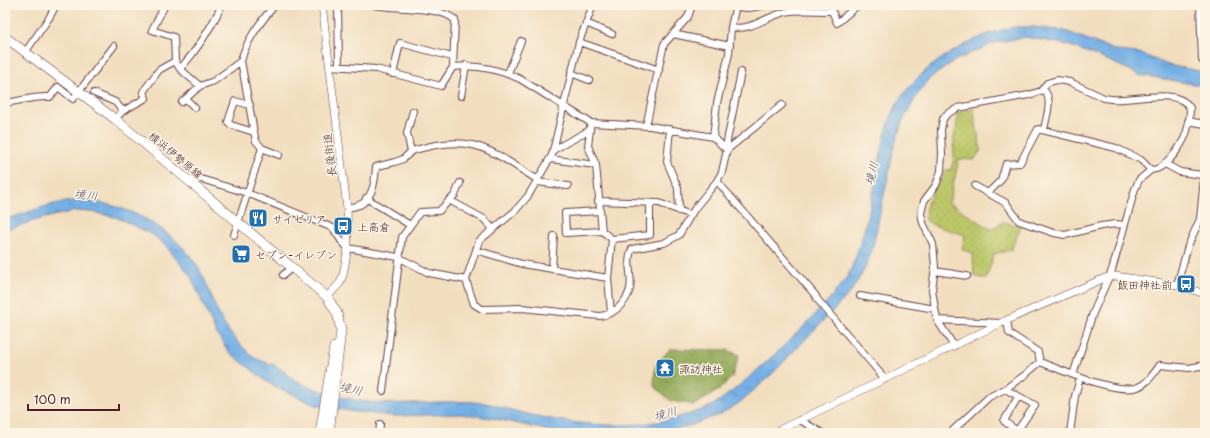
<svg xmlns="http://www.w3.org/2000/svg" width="1210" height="438" viewBox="0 0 1210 438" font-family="'Playpen Sans','Klee One',sans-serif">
<defs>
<pattern id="grass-dots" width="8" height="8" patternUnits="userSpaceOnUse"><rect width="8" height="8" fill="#bcc869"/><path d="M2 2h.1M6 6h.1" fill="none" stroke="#a3ab5b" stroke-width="1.8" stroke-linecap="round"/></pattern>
<pattern id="forest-crowns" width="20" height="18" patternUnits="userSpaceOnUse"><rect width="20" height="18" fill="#95ac5d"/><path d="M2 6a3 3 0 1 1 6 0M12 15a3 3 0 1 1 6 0" fill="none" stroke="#7c8b4d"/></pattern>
<pattern id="water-ripples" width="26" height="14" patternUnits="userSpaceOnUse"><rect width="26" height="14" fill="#74b0e6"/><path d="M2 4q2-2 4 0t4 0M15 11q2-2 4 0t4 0" fill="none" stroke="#618fbb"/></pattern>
</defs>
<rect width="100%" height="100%" fill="#fcf5e5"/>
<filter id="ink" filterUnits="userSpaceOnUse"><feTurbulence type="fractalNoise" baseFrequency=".025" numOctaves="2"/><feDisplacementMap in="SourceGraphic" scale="8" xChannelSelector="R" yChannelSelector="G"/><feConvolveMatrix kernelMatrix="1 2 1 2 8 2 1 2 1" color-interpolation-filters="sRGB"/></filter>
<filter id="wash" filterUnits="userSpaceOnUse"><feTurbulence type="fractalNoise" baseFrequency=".012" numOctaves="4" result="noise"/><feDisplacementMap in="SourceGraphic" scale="16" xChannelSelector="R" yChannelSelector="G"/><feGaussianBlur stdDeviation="0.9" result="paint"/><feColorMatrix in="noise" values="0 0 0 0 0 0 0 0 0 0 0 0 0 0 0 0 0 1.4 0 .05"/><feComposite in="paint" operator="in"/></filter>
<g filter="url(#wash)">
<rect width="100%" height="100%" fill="#f2debf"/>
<path fill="url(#grass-dots)" stroke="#83744a" d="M973 108 981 150 974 160 959 159 949 203 991 229 1003 222 1021 226 1011 250 994 254 986 279 974 276 973 254 962 249 965 235 933 225 926 220C922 201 938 186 946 170H950C957 159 952 148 954 136 956 128 958 121 958 113Z"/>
<path fill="url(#forest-crowns)" stroke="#706644" d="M670 349 727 350 739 355 732 377 719 390 695 405 671 401 654 386 655 366Z"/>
<path fill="url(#water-ripples)" stroke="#5f6888" d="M1015 27H1035L1065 31 1117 51 1139 53 1168 65 1205 72V86L1139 75 1112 62 1068 45 1025 37 994 43 954 61 929 79 916 97 902 122 895 144 873 246 866 267 850 293 768 378 739 403 721 414 692 425 661 433H560L492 418 460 414 395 416 356 412 316 405 270 384 229 352 216 333 190 275 165 245 153 235 118 218 92 212 75 211 44 218 5 230V220C27 213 51 202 75 201 125 199 183 233 204 278 216 306 219 324 242 346 247 351 251 357 257 359 263 362 270 363 276 366 284 370 289 377 297 381 317 392 357 402 379 403 414 405 450 399 485 403 498 405 510 410 523 413 571 424 618 430 667 420 680 417 698 412 711 406 738 392 840 297 851 269 864 238 870 206 877 174 881 151 886 125 897 104 910 82 932 63 954 51 973 39 993 31 1015 27Z"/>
</g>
<g filter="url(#ink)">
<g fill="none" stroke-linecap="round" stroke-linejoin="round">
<g stroke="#633c41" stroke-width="8">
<path id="minor" d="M165 5 152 30 174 37 175 61
M338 5 339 66
M593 5 579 42 552 155 528 196 515 211 479 241 466 280 474 304 482 309 522 308 600 316C609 315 616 311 622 304 640 283 623 267 632 249L664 243 679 235 695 208 717 181 722 172 727 150 782 105
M1200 5 1202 60 1205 61
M736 7 749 8 767 5
M586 23 612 34
M731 27C752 32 770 13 791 11 804 10 819 11 832 11L837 23 858 5
M673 34 688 17 692 5
M579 42 659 70
M26 51 49 18 56 5
M330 66 376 69 441 86 453 67 455 20C441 6 394 9 374 5
M453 67C477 64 498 69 520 79L591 123 650 126 713 137 727 150
M180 69 200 86 214 81 241 61C246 40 261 21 275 5
M508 73 521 41
M571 73 589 80
M393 74 400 43 452 57
M1043 89C1054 99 1046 116 1044 130
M94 93 115 102 123 111
M461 96 466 65
M186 99 195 108
M182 102 200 86
M5 103C21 101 34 96 50 97L58 87 73 99 114 46
M250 105 235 101 228 122 231 125 254 132
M115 119 123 111 146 98 143 92 159 70 175 61 180 69C197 50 211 28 222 5
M1188 121 1205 124
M646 126 664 44 673 34 730 46
M670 129 667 162 678 188 679 211
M590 130 588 146 596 165 602 231 612 239 608 278 611 313
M713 137 717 103 729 54 731 27 736 5
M262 148 279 155
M553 150 590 130V127
M727 150V141L741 72
M411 152 407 133 413 111
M550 159 596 165
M1165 164 1180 172 1202 175 1204 178 1200 219 1188 246 1177 285
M188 180 201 179 247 193 333 228 342 242 348 248 398 257 429 273 466 280
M717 181 816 296 817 299 885 379
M537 182 568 186
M975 186 1006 203 1019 221 1054 233 1065 235 1101 226 1116 224 1124 225
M989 192 1001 180 1006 164 1020 163 1038 129 1116 148 1141 160 1151 170
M366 198 410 225
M449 200 484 219 493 229
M598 201 659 203 691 215
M347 208C352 207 359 206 363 203 374 194 375 179 376 167 384 164 395 163 403 159 407 156 410 151 415 150 473 132 491 151 538 180
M600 211 565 213 566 233 602 231
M234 235 262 148 256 141 254 132 241 61
M612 239 650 235V203
M476 250 522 264 608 278
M552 269 554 236
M935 271 967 276
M283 275 292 268
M860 296 935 309
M937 320 1002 323
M954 346 937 320 932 290 935 267 933 244 923 223 921 213 924 201 936 185 941 171 942 154 941 130 943 119 947 114 958 108 1029 95 1041 91 1047 83 1057 80 1070 82 1104 98 1111 99C1130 102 1178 86 1190 108 1190 117 1188 130 1184 139 1178 151 1164 170 1151 170L1139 180 1135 189 1112 270 1093 313 1073 375
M1040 362C1061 370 1117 395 1138 387 1148 383 1154 373 1160 365L1189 368 1205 365
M1005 389 1035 405 1017 431 1004 421 1018 397
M383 391 402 237 420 212 439 211 455 195 460 183
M800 420 822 433
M379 433 380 424
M950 433 989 397 1005 389 1025 375 1040 362 1038 352 1009 333 1007 320
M1070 433 1075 396 1080 378"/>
</g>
<g stroke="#633c41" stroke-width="8">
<path id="tertiary" d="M322 5 347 208 348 248 343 275 340 283 327 297
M773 433 1007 320 1105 278 1115 276 1177 285 1205 294"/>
</g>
<g stroke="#633c41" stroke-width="10">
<path id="primary" d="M5 37 115 119 327 297 337 313 341 330 329 433
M320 433 334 347"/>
</g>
<use href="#minor" stroke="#fff" stroke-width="6"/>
<use href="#tertiary" stroke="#fff" stroke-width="7"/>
<use href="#primary" stroke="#fff" stroke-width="9"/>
</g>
</g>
<defs>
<g id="restaurant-square" transform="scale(1)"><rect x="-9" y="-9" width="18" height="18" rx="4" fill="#1f6fb2" stroke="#fcf5e5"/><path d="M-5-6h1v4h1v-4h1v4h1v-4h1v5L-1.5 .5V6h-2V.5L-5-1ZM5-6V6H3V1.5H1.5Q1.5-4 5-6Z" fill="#fff"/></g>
<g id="bus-square" transform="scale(1)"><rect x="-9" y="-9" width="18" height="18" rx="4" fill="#1f6fb2" stroke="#fcf5e5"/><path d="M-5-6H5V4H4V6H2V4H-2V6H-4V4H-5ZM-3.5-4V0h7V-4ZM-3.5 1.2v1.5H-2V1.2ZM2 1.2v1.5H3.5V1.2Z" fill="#fff"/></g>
<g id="supermarket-square" transform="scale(1)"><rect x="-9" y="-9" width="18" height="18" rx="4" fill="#1f6fb2" stroke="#fcf5e5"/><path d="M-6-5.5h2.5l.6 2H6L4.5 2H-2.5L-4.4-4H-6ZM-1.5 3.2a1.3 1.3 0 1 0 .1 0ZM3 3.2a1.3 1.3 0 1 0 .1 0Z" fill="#fff"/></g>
<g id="temple-square" transform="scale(1)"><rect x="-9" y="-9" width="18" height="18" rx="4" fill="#1f6fb2" stroke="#fcf5e5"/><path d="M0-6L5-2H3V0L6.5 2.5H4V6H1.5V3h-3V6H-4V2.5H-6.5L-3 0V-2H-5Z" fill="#fff"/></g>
</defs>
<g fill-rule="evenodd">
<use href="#restaurant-square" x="258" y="218"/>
<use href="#bus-square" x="343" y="226"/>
<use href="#supermarket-square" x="241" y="254"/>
<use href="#bus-square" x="1186" y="284"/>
<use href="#temple-square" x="665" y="368"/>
</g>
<g text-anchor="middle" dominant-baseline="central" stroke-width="3" stroke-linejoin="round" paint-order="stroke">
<g font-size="11" fill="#4a1f2b" stroke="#fcf5e5">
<text transform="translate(176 155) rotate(40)">横浜伊勢原線</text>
<text transform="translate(329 155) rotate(-97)">長後街道</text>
</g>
<g font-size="11" fill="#4a1f2b" stroke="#fcf5e5" text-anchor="start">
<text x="272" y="218">サイゼリア</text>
<text x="357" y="226">上高倉</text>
<text x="255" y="254">セブン-イレブン</text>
<text x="1172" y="284" text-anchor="end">飯田神社前</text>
<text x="679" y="368">諏訪神社</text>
</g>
<g font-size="12" font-style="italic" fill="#59526c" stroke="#fcf5e5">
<text transform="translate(871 173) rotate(-75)">境川</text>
<text transform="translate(86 194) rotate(7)">境川</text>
<text transform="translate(351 388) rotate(14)">境川</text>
<text transform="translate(665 413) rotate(-15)">境川</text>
</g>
</g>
<rect width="1210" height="438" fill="none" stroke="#fcf5e5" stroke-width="20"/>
<path d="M28 404v6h91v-6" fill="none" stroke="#4a1f2b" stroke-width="2"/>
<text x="34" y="404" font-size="12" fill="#4a1f2b" stroke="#fcf5e5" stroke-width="3" paint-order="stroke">100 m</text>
</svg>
